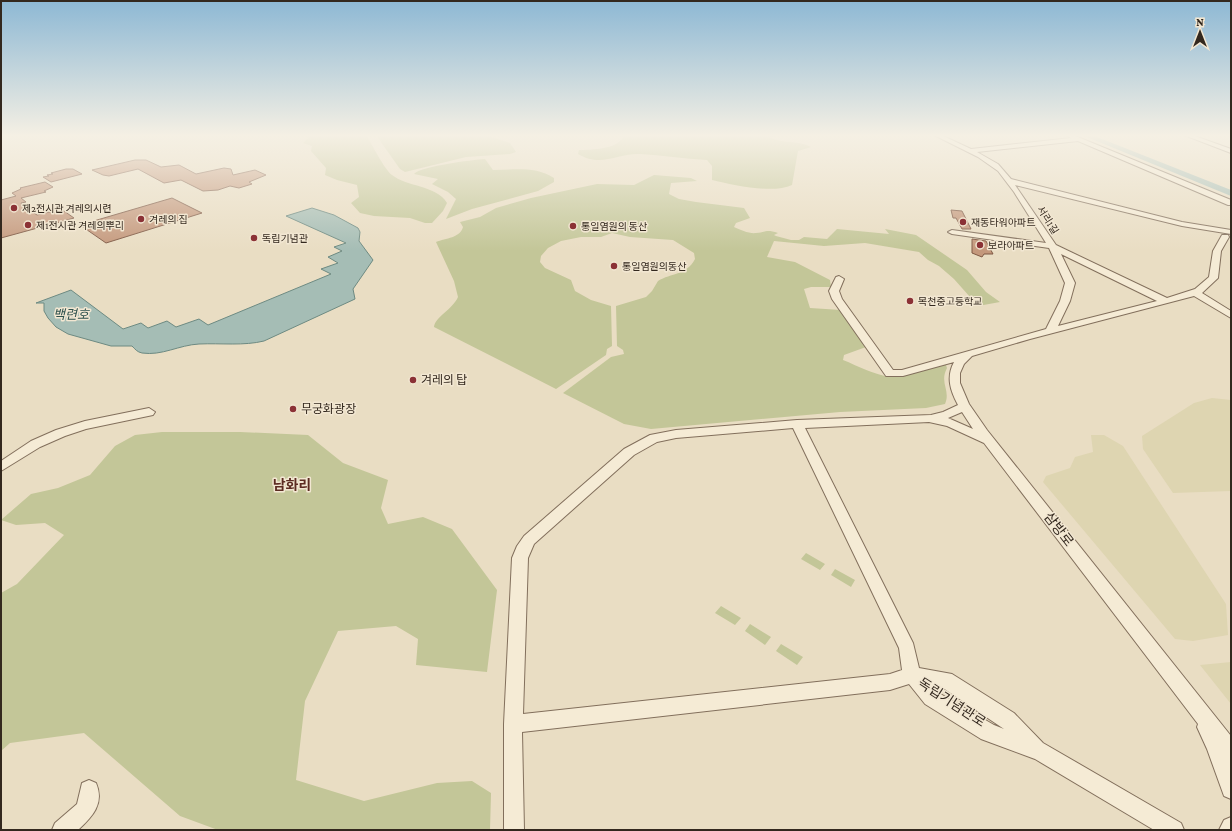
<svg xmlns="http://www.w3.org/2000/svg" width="1232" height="831" viewBox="0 0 1232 831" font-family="'Crimson Pro','Noto Sans KR',serif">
<rect width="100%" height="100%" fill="#e9ddc3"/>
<path fill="#ded5b1" d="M1212 398 1231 400V491L1173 493 1143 449 1142 436 1194 403Z
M1091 435H1104L1123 446 1226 604 1228 635 1193 641 1175 639 1043 482 1046 476 1070 468 1075 457 1093 452Z
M1231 662V704L1200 665Z"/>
<path fill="#c3c698" d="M303 135H366C372 144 384 169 392 175 407 187 436 185 447 203L443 211 432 223H425L410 218 374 216 360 213 351 203 359 197 357 185 337 180 325 175 326 168 311 151 312 146 303 143 308 138Z
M376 135H486L510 143 516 152 510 154 466 157 405 172 400 169Z
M623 135H785L769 137C782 144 798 140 811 147L798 151 792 185C773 194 733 185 712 180V166L707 160C684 159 662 155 640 154 616 153 602 168 578 154L579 150C590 150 622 149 623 135Z
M485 159 493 170C514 170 535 166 554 178V182L538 191 472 209 446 219 456 199 448 192 432 184 438 179 414 174C421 166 472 160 485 159Z
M654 175 691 178 697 181 671 183 669 194 679 199 696 202 744 208 750 218 736 223 734 227C740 230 750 234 756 233 767 232 766 229 778 233L774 235 776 236 791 240H799L804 237 827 239 837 229 889 234 885 229 916 235 967 270 986 292 1000 302 978 306 954 279 939 266 928 260 919 252 865 243 824 246 774 241 767 257 795 262 830 280 831 287H811L804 289 810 308 841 310 866 347 844 355 843 360C858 366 874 375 891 377 907 378 927 368 942 363L946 365 947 368C939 383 951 390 945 404L926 408 840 412 651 429 624 424 563 393 611 357 624 354 623 350 617 346 616 306 646 297 652 291 658 281C671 273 687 275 695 259L694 253 673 240 630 237 612 233 601 237H581L561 241 548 248 541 256 540 262 545 268 571 280 575 291 591 300 611 306 612 346 607 349 606 355 556 389 434 327C435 317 453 309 458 297L454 281 436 242C446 238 460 238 463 227L460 222 480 217 496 208 531 198 597 184 634 185Z
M162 432H240L308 435 343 463 388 480 381 508 388 524 423 517 452 529 497 590 487 672 416 665 418 639 396 626 338 631 305 701 296 780 364 801 437 783 472 781 491 793 490 830H218L180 816 84 733 10 743 1 751V593L17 584 64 535 45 523 16 525 1 520 31 494 58 488 90 475 115 446 135 435Z
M806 553 825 564 820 570 801 559Z
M835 569 855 580 851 587 831 575Z
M721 606 741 618 735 625 715 613Z
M750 624 771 637 765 645 745 631Z
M781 644 803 657 797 665 776 651Z"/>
<path fill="#a5bdb5" stroke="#6d8a82" d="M312 208 334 215 358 228 360 232 359 241 373 260 353 289 355 299 264 341C244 346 221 343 199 344 179 345 162 356 142 353 137 352 135 349 132 346H111L68 334 56 327 48 318 44 311V303H36L71 290 123 329 141 323 148 328 167 321 176 327 199 319 208 325 331 274 321 269 338 263 328 257 342 251 334 247 346 243 286 216Z"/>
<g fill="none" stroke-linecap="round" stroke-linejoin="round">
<path fill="#a5bdb5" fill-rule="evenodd" d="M1082 135H1092L1231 190V196Z"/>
</g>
<path fill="#c4987c" stroke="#7f5944" d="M135 160H146L161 167 179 165 196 174 224 168 231 169 233 175 255 170 266 175 249 182 252 184 239 188 230 186 218 190 203 191 181 180 164 183 138 169 109 176 103 175 92 170Z
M66 169H73L82 174 51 182 43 177 49 176 47 175 53 174 51 173Z
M45 182 53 187 44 191 46 192 21 198 26 202 21 203 22 205 37 215 49 212 58 213 64 211 74 218 1 238V200L16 196 12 193 21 189 20 188Z
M172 198 202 213 106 243 80 225Z
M951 210 962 211 971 229H962L956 218H953Z
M972 239 986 241 993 254H984L982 257 972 253Z"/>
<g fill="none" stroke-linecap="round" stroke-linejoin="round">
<g stroke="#826f5c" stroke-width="2">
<path id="minor" d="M934 135H941L971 149 1071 138 1066 135H1073L1231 200V205H1228L1078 141 977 152 998 164 1011 179 1182 222 1231 230V234L1182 226 1015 185 1056 245 1167 298 1195 289 1209 277 1213 251 1222 235H1228L1229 237 1221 251 1218 278 1202 293 1231 311V318L1194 296 1030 339 972 356 964 364 960 373V383L969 404 987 430 1231 736V799L1224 796 1207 749 1197 727 1198 724 984 443 947 426 929 422 805 428 913 643 919 668 952 674 1014 713 1043 743 1181 823 1184 830H1154L1035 759 981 739 925 704 909 684 890 690 522 732 524 830H504V724L512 558 517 546 524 536 624 449 650 435 676 430 797 420 931 415 943 412 958 405C950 390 946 377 954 362L903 376H886L832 299 829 291 836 277 839 276 844 279 839 291 842 299 893 370H902L1046 329 1060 301 1065 283 1049 248 952 234 948 232 952 230 1046 243 1014 192 998 171 978 157ZM1061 254 1157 301 1058 326 1070 301 1075 283ZM962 412 973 429 948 418ZM793 428 899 648 902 670 890 674 523 714 528 558 534 544 634 455 657 442 676 438ZM932 686 943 688 1004 729 994 725 937 692Z
M1184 135H1192L1231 149V153Z
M149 408 155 412 153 415 86 429 65 436 40 447 1 471V461L31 441 56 430 85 421Z
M89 780 96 783C105 804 92 817 78 830H52L55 823 77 804 82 783Z
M1231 817V830H1219L1224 820Z"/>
</g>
<use href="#minor" fill="#f5ebd5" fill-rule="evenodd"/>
</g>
<linearGradient id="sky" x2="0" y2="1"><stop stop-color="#8db8d4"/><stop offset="0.54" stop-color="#f5f0e4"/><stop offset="1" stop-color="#f5f0e4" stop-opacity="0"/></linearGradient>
<rect width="1232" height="251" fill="url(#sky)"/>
<g fill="#8b3135" stroke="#f2e7d2" stroke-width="1.5">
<circle cx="14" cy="208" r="4"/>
<circle cx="141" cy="219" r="4"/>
<circle cx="963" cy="222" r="4"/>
<circle cx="28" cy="225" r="4"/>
<circle cx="573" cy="226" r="4"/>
<circle cx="254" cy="238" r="4"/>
<circle cx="980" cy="245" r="4"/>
<circle cx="614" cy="266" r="4"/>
<circle cx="910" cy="301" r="4"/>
<circle cx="413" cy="380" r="4"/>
<circle cx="293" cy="409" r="4"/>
</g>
<g text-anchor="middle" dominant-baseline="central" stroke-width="3" stroke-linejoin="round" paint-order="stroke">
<g font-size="10" fill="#33281e" stroke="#f2e7d2" text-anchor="start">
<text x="22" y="208">제2전시관 겨레의시련</text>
<text x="149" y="219">겨레의 집</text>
<text x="971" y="222">재동타워아파트</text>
<text x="36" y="225">제1전시관 겨레의뿌리</text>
<text x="581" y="226">통일염원의 동산</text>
<text x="262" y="238">독립기념관</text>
<text x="988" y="245">보라아파트</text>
<text x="622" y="266">통일염원의동산</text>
<text x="918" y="301">목천중고등학교</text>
</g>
<g font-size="10" fill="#33281e" stroke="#f2e7d2">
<text transform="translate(1048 220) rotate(58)">서리1길</text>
</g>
<g font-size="12" fill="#33281e" stroke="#f2e7d2" text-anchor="start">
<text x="421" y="380">겨레의 탑</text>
<text x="301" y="409">무궁화광장</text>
</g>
<g font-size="13" font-style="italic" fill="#2f524e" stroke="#f2e7d2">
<text x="71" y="314">백련호</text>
</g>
<g font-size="14" font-weight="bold" fill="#5c2c22" stroke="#f2e7d2">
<text x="292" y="485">남화리</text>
</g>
<g font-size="14" fill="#33281e" stroke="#f2e7d2">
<text transform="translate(1059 529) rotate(52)">삼방로</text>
<text transform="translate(952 702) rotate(33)">독립기념관로</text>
</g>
</g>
<rect width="1232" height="831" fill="none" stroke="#33281e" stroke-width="4"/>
<g transform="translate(1200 32)" stroke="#f2e7d2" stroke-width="3" paint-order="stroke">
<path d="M0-3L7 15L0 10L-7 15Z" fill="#33281e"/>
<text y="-6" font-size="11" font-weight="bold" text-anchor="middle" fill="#33281e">N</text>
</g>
</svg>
